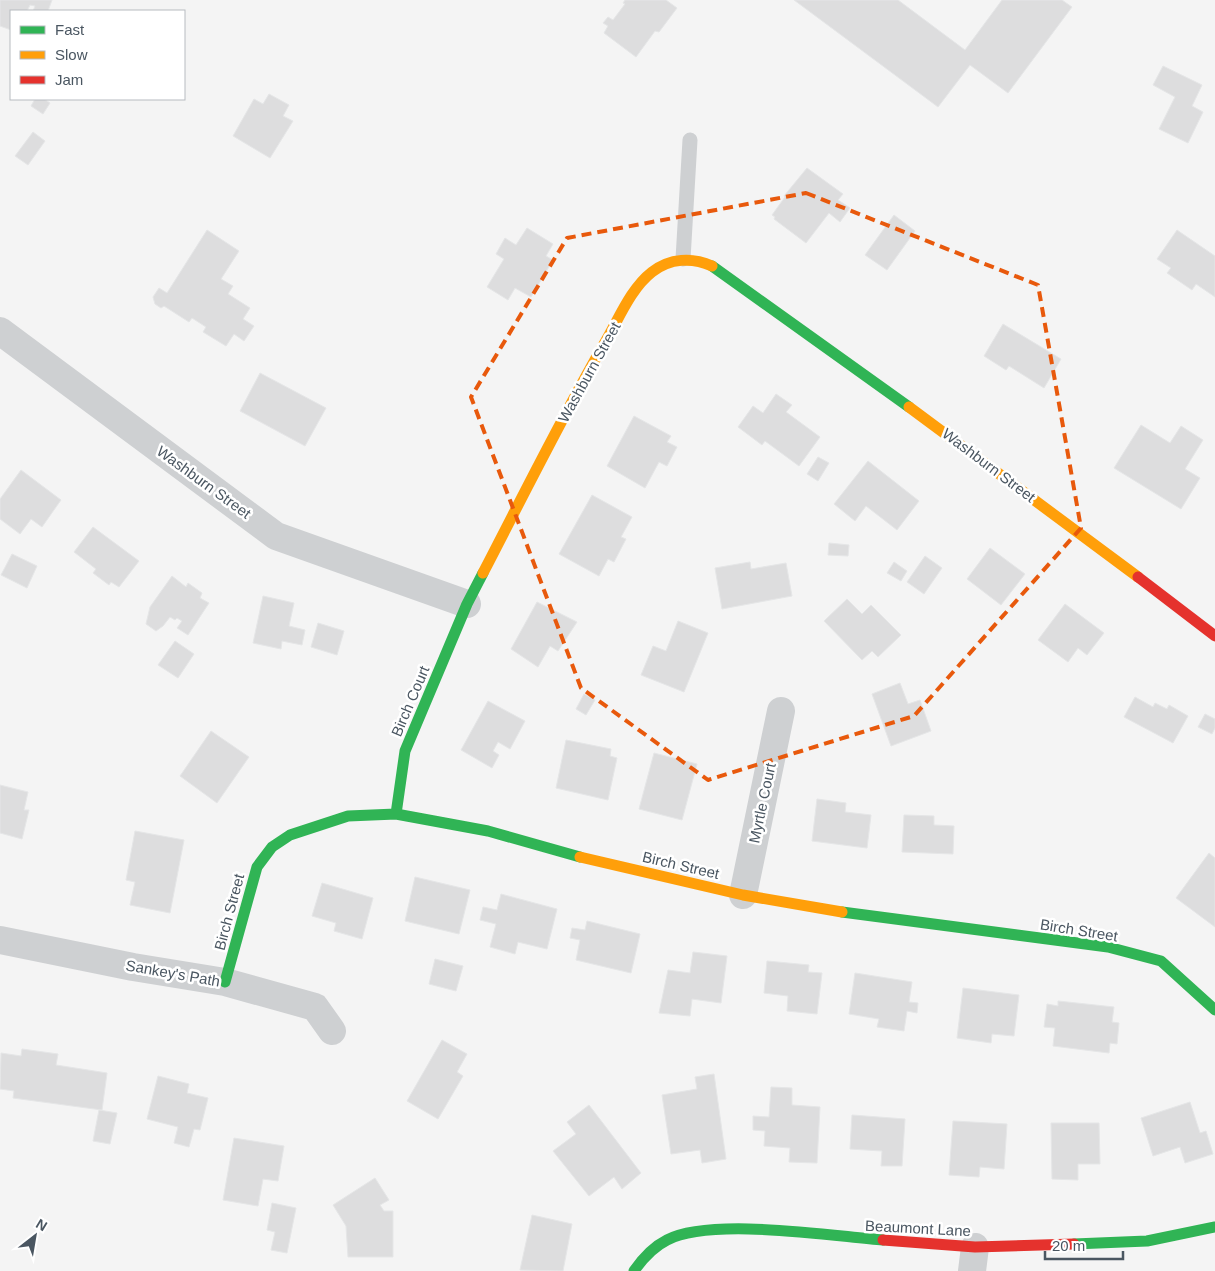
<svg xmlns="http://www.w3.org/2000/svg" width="1215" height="1271" viewBox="0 0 1215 1271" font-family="Arial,sans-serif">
<rect width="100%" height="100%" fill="#f4f4f4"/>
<path fill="#ddddde" stroke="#e5e6e7" d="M0 0H52L48 11H33L35 6 30 5 27 11H11V30L0 26Z
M625 0H666L677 8 659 32 655 31 636 57 604 33 608 26 603 23 608 17 613 20 625 4 623 3Z
M794 0H898L965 50 1002 0H1062L1072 7 1008 93 970 65 938 107Z
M1163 66 1202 85 1192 106 1203 112 1188 143 1159 129 1175 97 1153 85Z
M269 94 289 105 283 116 293 121 270 158 233 136 254 99 263 104Z
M35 99H44L50 103 43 114 31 106Z
M33 132 45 141 28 165 15 156Z
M807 168 843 194 838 200 850 208 840 222 829 213 806 243 774 219 775 217 772 215 785 197 784 196Z
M894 215 915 231 887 270 865 255Z
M527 228 553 244 546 256 553 260 531 297 515 288 508 300 487 287 504 259 496 254 505 238 516 245Z
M207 230 239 251 221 279 233 286 228 294 250 308 243 319 254 326 244 341 234 334 226 346 203 332 206 327 192 318 189 322 164 306 161 308 155 304 153 297 159 288 167 293Z
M1177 230 1215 256V297L1196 284 1192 290 1167 273 1171 268 1157 259Z
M1003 324 1061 359 1044 388 1009 366 1006 370 984 356Z
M260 373 326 408 305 446 240 411Z
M776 394 792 405 786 412 820 437 799 466 765 441 762 445 738 427 753 406 763 413Z
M634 416 671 436 667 442 677 447 667 466 659 462 645 488 607 466Z
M1141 425 1170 443 1181 426 1203 440 1185 469 1200 478 1181 509 1114 468Z
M818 457 829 463 818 481 807 474Z
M868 461 919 501 897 530 866 506 855 521 834 504Z
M21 470 61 500 42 527 31 519 20 534 0 519V499Z
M592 495 632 517 621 537 626 539 614 562 608 559 599 576 559 554Z
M93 527 139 561 119 587 111 582 109 585 93 573 96 569 74 552Z
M829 543 849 545 848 556 828 555Z
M990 548 1025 574 1001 605 967 579Z
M12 554 37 566 27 588 1 575Z
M925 556 942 568 924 594 907 582Z
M750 562 751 569 786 563 792 596 722 609 715 568Z
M894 562 907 571 901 581 887 573Z
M172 576 186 587 188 583 202 593 200 598 209 603 188 635 177 628 182 621 177 618 175 620 170 617 163 626 156 631 146 624 150 607Z
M263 596 294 603 289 626 305 630 302 645 282 641 281 649 253 643Z
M847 599 862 614 871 605 901 635 878 657 872 651 862 660 824 621Z
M537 602 577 622 558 651 550 646 538 667 511 649Z
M1065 604 1104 633 1087 655 1078 648 1068 662 1038 640Z
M678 621 708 633 684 692 641 675 653 646 666 651Z
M318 623 344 631 337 655 311 647Z
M175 641 194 654 178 678 158 665Z
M900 683 908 704 920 700 931 731 891 746 872 694Z
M584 694 595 700 586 715 576 709Z
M1135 697 1153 707 1155 703 1167 709 1169 705 1188 716 1173 743 1124 717Z
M488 701 525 721 510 749 498 742 493 751 499 755 492 768 461 750Z
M1205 714 1215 719V728L1212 734 1198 727Z
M211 731 249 757 217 803 180 776Z
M566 740 611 749 610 756 617 758 608 800 556 788Z
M654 753 697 764 682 820 639 809Z
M0 785 28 792 24 810H29L22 839 0 833Z
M817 799 846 803 845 812 871 815 867 848 812 841Z
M904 815 934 816V825L954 826 953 854 902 852Z
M135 831 184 840 170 913 130 905 135 882 126 880Z
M1209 853 1215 858V927L1176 898Z
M415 877 470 890 459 934 405 921Z
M322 883 373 898 362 939 334 931 336 923 312 916Z
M501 894 557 909 547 949 518 942 515 954 490 947 496 924 480 920 483 907 497 910Z
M587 921 640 934 631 973 576 960 580 940 570 938 572 928 585 930Z
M693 952 727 956 721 1003 692 999 690 1016 659 1013 668 970 690 973Z
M435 959 463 966 456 991 429 984Z
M767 961 809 965 808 972 822 973 817 1014 787 1011 788 996 764 993Z
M855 973 912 982 909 1002 918 1003 917 1013 907 1011 904 1031 877 1027 879 1019 849 1014Z
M963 988 1019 995 1014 1036 992 1034 991 1043 957 1038Z
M1058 1001 1114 1007 1112 1022 1119 1023 1117 1044 1110 1043 1109 1053 1053 1046 1055 1028 1044 1027 1047 1004 1058 1006Z
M442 1040 467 1054 457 1072 463 1076 438 1119 407 1101Z
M22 1049 58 1054 56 1065 107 1073 102 1110 13 1098 14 1091 0 1089 1 1053 21 1056Z
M714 1074 726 1159 702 1163 700 1150 671 1154 662 1095 697 1089 695 1077Z
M158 1076 189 1084 187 1093 208 1098 200 1130 194 1129 189 1147 174 1143 178 1127 147 1119Z
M771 1087 792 1088V1105L820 1107 817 1163 789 1162 790 1148 764 1146 765 1131 753 1130V1116L769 1117Z
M1190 1102 1200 1133 1206 1131 1213 1154 1185 1163 1180 1147 1153 1156 1141 1118Z
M589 1105 641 1173 622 1189 614 1177 589 1196 553 1151 576 1134 567 1122Z
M99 1110 117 1113 110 1144 93 1141Z
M852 1115 905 1119 902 1166H881L882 1151 850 1149Z
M953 1121 1007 1124 1004 1169 980 1167 979 1177 949 1175Z
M1051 1123H1099L1100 1164H1078V1180L1052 1179Z
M234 1138 284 1146 278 1181 263 1179 258 1206 223 1200Z
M375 1178 389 1200 380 1205 384 1211H393V1257H348L346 1226 333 1205Z
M272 1203 296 1208 287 1253 271 1250 275 1232 267 1230Z
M532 1215 572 1224 563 1271 520 1270Z"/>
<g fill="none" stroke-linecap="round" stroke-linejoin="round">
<path stroke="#ced0d2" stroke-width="15" d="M683 259 690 140"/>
<path stroke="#ced0d2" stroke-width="28" d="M0 331 276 536 467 604
M743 895 781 711
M0 940 133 967 225 982 315 1007 332 1031
M972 1271 975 1247"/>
<path stroke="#30b455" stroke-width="11" d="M712 266 909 407
M396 814 405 751 467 604 483 573
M842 912 1108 947 1161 961 1215 1010
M225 982 257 867 272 847 290 835 348 816 396 814 488 831 580 857
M1074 1244 1147 1241 1215 1227
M634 1271C643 1258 653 1247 667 1240 711 1217 831 1236 883 1240"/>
<path stroke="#ff9f0a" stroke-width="11" d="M909 407 1138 577
M483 573C523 496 561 419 604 344 618 321 630 289 652 272 670 258 692 257 712 266
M580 857 743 895 842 912"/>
<path stroke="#e5322d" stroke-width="11" d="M1138 577 1215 636
M883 1240 975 1247 1074 1244"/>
</g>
<path fill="none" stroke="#e8590c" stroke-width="4" stroke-dasharray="10 6" stroke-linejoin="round" d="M806 193 1038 285 1081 528 914 716 708 780 581 688 471 397 567 238Z"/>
<g text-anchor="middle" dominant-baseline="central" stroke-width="5" stroke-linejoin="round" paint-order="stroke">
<g font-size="15" fill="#4a5661" stroke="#fff">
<text transform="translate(589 372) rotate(-61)">Washburn Street</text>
<text transform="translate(989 465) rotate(37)">Washburn Street</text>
<text transform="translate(204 482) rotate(36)">Washburn Street</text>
<text transform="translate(410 701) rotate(-67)">Birch Court</text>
<text transform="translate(762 803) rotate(-78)">Myrtle Court</text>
<text transform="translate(681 865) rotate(13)">Birch Street</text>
<text transform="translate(229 912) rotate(-75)">Birch Street</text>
<text transform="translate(1079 930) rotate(9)">Birch Street</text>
<text transform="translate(173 973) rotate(10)">Sankey's Path</text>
<text transform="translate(918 1228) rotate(3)">Beaumont Lane</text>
</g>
</g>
<rect x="10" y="10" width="175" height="90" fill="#ffffff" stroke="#b7bbc0"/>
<rect x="20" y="26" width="25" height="8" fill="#30b455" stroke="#b7bbc0"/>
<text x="55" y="35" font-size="15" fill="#4a5661">Fast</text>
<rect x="20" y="51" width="25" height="8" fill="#ff9f0a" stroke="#b7bbc0"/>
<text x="55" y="60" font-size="15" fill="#4a5661">Slow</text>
<rect x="20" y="76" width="25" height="8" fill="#e5322d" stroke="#b7bbc0"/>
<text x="55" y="85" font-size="15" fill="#4a5661">Jam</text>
<g transform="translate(35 1236) rotate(31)" stroke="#ffffff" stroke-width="4" paint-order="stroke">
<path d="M0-4L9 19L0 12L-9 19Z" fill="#4a5661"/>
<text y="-8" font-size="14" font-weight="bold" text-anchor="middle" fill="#4a5661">N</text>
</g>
<path d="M1045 1251v8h78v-8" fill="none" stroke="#4a5661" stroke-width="2.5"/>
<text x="1052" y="1251" font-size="15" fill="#4a5661" stroke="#ffffff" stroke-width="4" paint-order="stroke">20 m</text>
</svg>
